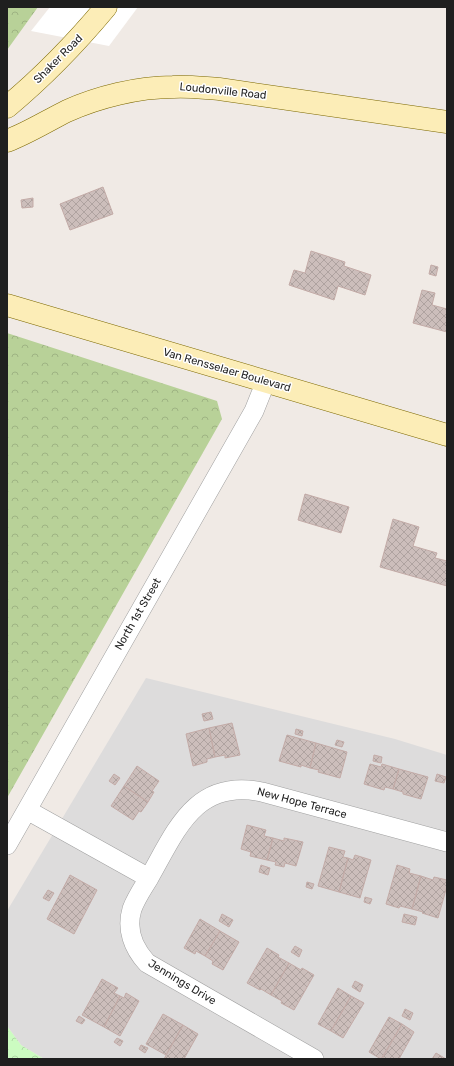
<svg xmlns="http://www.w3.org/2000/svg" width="454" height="1066" viewBox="0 0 454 1066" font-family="Rubik,sans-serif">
<defs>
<pattern id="forest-crowns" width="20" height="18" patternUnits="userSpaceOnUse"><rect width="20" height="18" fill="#b8d198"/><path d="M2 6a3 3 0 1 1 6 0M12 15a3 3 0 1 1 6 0" fill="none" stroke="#9eb383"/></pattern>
<pattern id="park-crowns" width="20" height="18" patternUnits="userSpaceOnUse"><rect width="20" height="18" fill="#ccfcc1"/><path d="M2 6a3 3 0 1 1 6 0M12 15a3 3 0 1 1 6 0" fill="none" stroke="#afd8a5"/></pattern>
<pattern id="building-cross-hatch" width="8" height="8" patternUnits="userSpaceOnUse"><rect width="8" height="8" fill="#ccbebb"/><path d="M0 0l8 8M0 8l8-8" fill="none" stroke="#afa3a0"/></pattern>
</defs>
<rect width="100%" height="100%" fill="#f0eae5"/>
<path fill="#dddcdc" d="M146 678 395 739 447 755V1059H44L21 1045 7 1026V911Z"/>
<path fill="url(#forest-crowns)" d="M7 7H38L7 50Z
M7 333 217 401 222 419 7 798Z"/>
<path fill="url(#park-crowns)" d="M7 1026 21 1045 44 1059H7Z"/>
<path fill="#fff" d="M50 7H138L109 46 31 31Z"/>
<path fill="url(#building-cross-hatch)" stroke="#c3aba7" d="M103 187 113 214 70 230 60 204Z
M33 198V207L22 208 21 200Z
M311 251 345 262 344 266 371 275 365 295 338 286 334 300 289 285 294 270 305 273Z
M431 265 438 267 436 276 429 274Z
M422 290 435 293 432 305 447 309V332L413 323Z
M305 494 349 507 341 533 298 520Z
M393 519 419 527 413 546 437 553 435 558 447 561V586L380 567Z
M211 712 213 719 204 721 202 714Z
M232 723 240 755 225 758V755L215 757 209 728Z
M209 728 215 757 207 759V762L193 766 186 734Z
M296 729 303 731 302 736 295 734Z
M287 735 316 743 310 768 301 765V767L279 761Z
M337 740 344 742 342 747 335 745Z
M316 743 347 752 340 778 318 772 319 770 310 768Z
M374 755 382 757 381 763 373 761Z
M370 764 381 767 382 764 399 769 393 789 385 787 384 790 364 784Z
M137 766 159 781 152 791 154 792 148 802 124 786Z
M399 769 428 777 421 799 403 794V792L393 789Z
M114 774 120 778 115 785 109 781Z
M437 774 446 777 444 783 435 781Z
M124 786 148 802 141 812 139 811 133 820 111 806Z
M247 825 266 830 264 836 273 838 267 860 250 856 251 852 241 849Z
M273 838 284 841V838L303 842 296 866 285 863 284 867 275 865 276 862 267 860Z
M329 847 345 851 343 857 348 858 339 892 318 886Z
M355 855 371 860 360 898 339 892 348 858 353 860Z
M261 865 270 868 268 875 259 872Z
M397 865 410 869 409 873 421 876 412 909 400 906 399 908 386 904Z
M70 875 97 890 74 934 47 919Z
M421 876 433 880 434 877 447 880V886L438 918 422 913 423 912 412 909Z
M307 882 314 884 312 889 306 887Z
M48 890 54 893 49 901 43 898Z
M365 897 372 899 370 904 364 902Z
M222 914 233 920 229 927 219 921Z
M404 914 417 917 415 925 402 922Z
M200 919 220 931 205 956 196 951 195 954 184 948Z
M220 931 239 942 223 970 212 964 213 961 205 956Z
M295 946 302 950 299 957 291 952Z
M267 948 279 955 278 957 289 963 271 995 261 989 260 990 247 983Z
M289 963 301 970 302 968 314 975 294 1010 281 1003 282 1001 271 995Z
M102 979 118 988 114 993 120 996 104 1027 82 1015Z
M355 981 363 985 360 992 352 987Z
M338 988 351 996 331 1031 318 1024Z
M126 993 139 1001 120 1036 104 1027 120 996 124 998Z
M351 996 364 1003 343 1038 331 1031Z
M405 1009 413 1013 410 1020 402 1016Z
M163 1014 183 1025 166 1055 146 1044Z
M79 1016 85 1020 82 1024 76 1021Z
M389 1017 402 1024 381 1059 369 1052Z
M402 1024 414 1032 399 1059H382Z
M183 1025 198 1034 184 1059H164Z
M117 1038 123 1041 120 1046 114 1042Z
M141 1045 148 1048 145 1053 139 1049Z
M436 1053 446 1059H432Z"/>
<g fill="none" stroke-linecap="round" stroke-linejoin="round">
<g stroke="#a0a0a0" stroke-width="20">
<path id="street" d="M27 810 149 878C143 888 136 898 132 909 126 929 133 948 147 963L314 1059
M7 845 254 411 266 381
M149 878C176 831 195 778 262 792L447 842"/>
</g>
<g stroke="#7c6800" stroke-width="23">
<path id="secondary" d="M7 107C43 77 76 43 106 7
M7 141C28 133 47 121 67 111 98 97 138 87 173 87 188 86 203 88 219 89L447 122
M7 305 447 435"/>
</g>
<use href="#street" stroke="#fff" stroke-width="19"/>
<use href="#secondary" stroke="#fcedb7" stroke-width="22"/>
</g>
<g text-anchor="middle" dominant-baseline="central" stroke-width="3" stroke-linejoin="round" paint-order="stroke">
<g font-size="11" fill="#1f1f1f" stroke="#fff">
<text transform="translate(58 59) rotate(-45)">Shaker Road</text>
<text transform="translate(223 91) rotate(6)">Loudonville Road</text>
<text transform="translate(227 370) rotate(16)">Van Rensselaer Boulevard</text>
<text transform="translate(138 614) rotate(-60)">North 1st Street</text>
<text transform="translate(302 803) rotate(15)">New Hope Terrace</text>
<text transform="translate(182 982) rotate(31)">Jennings Drive</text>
</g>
</g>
<rect width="454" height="1066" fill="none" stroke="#1f1f1f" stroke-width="16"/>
</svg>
